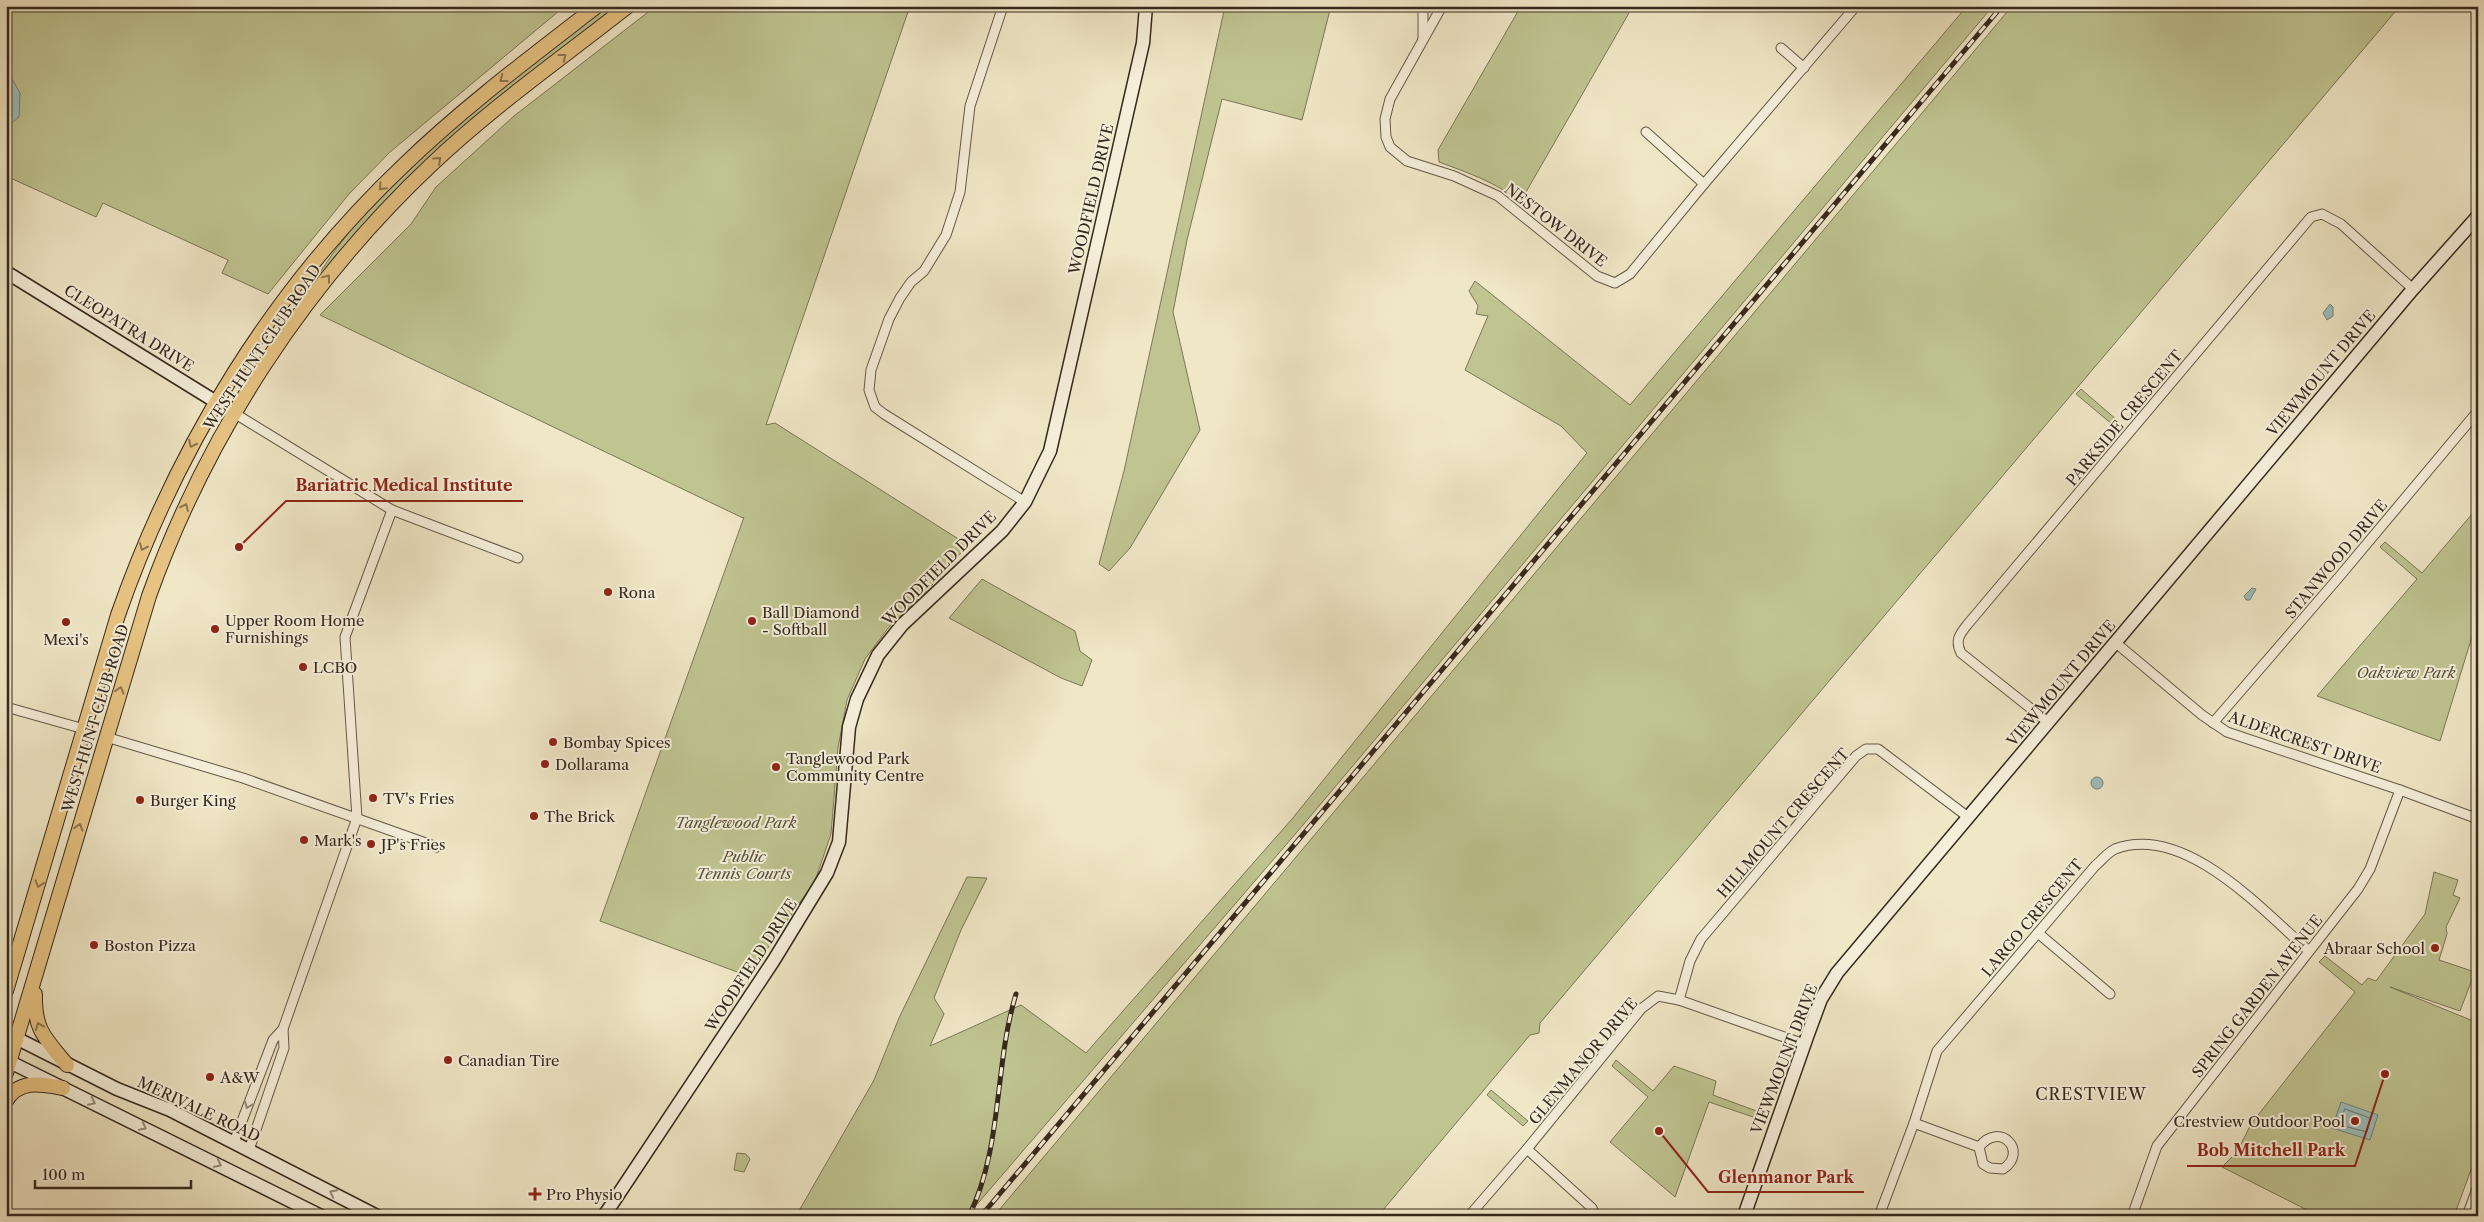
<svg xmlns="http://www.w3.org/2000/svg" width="2484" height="1222" viewBox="0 0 2484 1222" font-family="'Libre Caslon Text',serif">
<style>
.green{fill:#bfc491;stroke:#7a7658}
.water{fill:#9dbebc;stroke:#73827d}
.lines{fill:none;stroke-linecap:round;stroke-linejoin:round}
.shore{stroke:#69736d;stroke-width:1}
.street-casing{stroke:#645848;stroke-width:11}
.secondary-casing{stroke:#35281e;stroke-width:15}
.primary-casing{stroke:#35281e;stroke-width:16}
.street{stroke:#f5efda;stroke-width:9}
.secondary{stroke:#f5efda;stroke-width:12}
.primary{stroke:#e8c483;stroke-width:14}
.rail-casing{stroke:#35281e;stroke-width:5}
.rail{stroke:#f5efda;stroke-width:3;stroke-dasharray:9;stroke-linecap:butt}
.oneway{stroke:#8e7650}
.oneway2{stroke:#958c7c}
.poi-dot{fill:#8f2418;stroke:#f5efda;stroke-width:2}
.labels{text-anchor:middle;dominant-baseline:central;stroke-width:4;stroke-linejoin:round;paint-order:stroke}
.street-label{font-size:15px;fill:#35281e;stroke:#f5efda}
.poi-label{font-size:15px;fill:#35281e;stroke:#f5efda;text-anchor:start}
.park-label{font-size:15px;font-style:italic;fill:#584f3b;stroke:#f5efda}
.neighbourhood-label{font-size:16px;letter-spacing:1px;fill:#35281e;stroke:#f5efda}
.leader{fill:none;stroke:#8f2418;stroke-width:2}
.callout-dot{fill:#8f2418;stroke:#f5efda;stroke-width:2}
.callout-label{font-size:16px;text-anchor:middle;font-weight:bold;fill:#8f2418;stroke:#f5efda;stroke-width:4;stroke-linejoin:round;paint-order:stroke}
</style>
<rect width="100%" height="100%" fill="#f0e7c6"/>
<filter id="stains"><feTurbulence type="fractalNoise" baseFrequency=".004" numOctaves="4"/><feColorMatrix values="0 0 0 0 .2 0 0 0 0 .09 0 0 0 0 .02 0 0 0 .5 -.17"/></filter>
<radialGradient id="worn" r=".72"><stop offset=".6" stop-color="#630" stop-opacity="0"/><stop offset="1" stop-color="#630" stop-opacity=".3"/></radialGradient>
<g class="green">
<polygon points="6,6 565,6 390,152 349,194 268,294 222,273 228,260 103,203 96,217 6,176"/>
<path d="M607 6H618L511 89 322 274 320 272C392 163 505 85 607 6Z"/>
<polygon points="656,6 910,6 766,425 775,423 968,545 924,594 889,627 865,659 847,700 838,748 831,834 815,881 748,976 600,921 744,517 743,518 320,315 411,224 436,187 514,116"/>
<polygon points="1225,6 1331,6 1302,120 1222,99 1187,240 1173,312 1200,430 1130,548 1109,571 1099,564 1124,471"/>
<path d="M1521 6H1633L1522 199 1518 200C1495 182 1466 172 1439 162L1438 150Z"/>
<polygon points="1967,6 1993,6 1303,825 967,1216 796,1216 874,1080 899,1018 967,877 987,878 961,930 934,998 944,1014 930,1046 1021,1005 1086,1053 1292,819 1587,453 1561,426 1465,370 1488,316 1476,314 1478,306 1469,291 1475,281 1630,405"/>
<polygon points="2012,6 2400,6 1540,1023 1539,1033 1530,1035 1378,1216 994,1216"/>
<polygon points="2081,389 2117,420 2113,425 2076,394"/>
<polygon points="2478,507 2478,617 2440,741 2317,696 2417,579 2380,547 2385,542 2422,573"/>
<polygon points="982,579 1075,631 1080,651 1092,660 1082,686 1061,678 949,618"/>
<polygon points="2434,872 2458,880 2453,895 2460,898 2446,927 2447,934 2439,960 2472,971 2473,977 2460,1011 2390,987 2478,1023 2478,1151 2454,1216 2319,1216 2222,1167 2237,1152 2251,1124 2355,992 2319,962 2325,956 2362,985 2368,978 2376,981 2425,914"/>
<polygon points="1616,1060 1653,1091 1674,1066 1716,1081 1713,1095 1762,1113 1759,1119 1709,1102 1675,1197 1610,1142 1648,1097 1612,1066"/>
<polygon points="1491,1090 1528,1121 1523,1126 1487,1095"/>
<polygon points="737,1153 746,1154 750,1159 744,1172 734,1170"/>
</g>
<g class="water">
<polygon points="6,68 20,93 19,117 6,128"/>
<polygon points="2330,304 2333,307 2333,316 2327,320 2323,313"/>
<polygon points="2252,588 2256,589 2250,600 2246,600 2244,596"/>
<circle cx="2097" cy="783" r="6"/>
<polygon points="2341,1102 2378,1115 2370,1140 2332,1128"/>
</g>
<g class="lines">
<polygon class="shore" points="2345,1109 2370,1118 2367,1132 2340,1125"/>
<g class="street-casing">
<g id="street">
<polyline points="1003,6 970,106 960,192 946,235 924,271 911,282 900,298 889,319 871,370 869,390 875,407 884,414 1025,502"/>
<polyline points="1423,6 1423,38"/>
<polyline points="1442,6 1390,99 1385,119 1386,137 1390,147 1407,161 1454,176 1498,196 1597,276 1615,283 1630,274 1704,184 1856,6"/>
<polyline points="1781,48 1804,68"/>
<polyline points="1646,132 1704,184"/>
<polyline points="234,413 392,510 518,558"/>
<polyline points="2116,643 2202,715 2227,732 2400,790 2478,819"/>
<polyline points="6,707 84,729"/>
<path d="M2049 723 1961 653C1955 641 1959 635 1967 625L2311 217 2322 214 2341 224 2413 289"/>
<polyline points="2213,723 2339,577 2478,411"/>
<polyline points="106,737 243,778 437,847"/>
<polyline points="2474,818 2478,808"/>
<polyline points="2038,933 2110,994"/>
<polyline points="1679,1000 1690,961 1701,939 1856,756 1866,749 1878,749 1968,817"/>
<path d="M1914 1123 1979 1147 1983 1164 1990 1168 2003 1169C2029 1152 2000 1120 1979 1147"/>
<polyline points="234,1142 273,1040 283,1029 357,818 345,637 392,510"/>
<polyline points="1527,1149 1592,1208 1595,1216"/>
<polyline points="249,1150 284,1048 283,1029"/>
<polyline points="1469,1216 1527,1149 1641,1009 1658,996 1679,1000 1804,1044"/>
<path d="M1879 1216 1914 1123 1937 1051 2095 866C2101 861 2108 852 2115 849 2185 823 2262 910 2309 951"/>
<polyline points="2132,1216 2157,1146 2358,889 2370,869 2400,790"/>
<polyline points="2467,1216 2478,1186"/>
</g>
</g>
<g class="secondary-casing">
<g id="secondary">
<polyline points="6,272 234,413"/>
<polyline points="6,1033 117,1089 170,1110 377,1216"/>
<polyline points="6,1060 321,1216"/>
<polyline points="604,1216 774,960 827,873 839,842 849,727 857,699 878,655 902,625 1002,531 1025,502 1050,451 1143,43 1146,6"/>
<polyline points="1744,1216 1808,1034 1821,999 1837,973 2413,289 2478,216"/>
</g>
</g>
<g class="primary-casing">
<g id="primary">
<path d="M6 991 118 615C177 446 273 289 404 165 464 107 531 57 597 6"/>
<path d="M35 994C34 1030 45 1038 67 1065"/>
<path d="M6 1073 149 596C207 434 305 284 431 165 492 107 562 58 628 6"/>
<path d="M6 1101C19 1079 41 1084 63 1088"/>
</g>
</g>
<use href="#street" class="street"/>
<use href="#secondary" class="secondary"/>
<use href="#primary" class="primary"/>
<g class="rail-casing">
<g id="rail">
<path d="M969 1216C1003 1147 994 1066 1016 994"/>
<polyline points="981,1216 2002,6"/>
</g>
</g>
<use href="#rail" class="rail"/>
</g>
<defs><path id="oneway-chevron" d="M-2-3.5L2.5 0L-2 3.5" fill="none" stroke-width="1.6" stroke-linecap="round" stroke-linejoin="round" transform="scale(1.25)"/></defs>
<g class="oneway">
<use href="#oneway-chevron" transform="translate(563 57) rotate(-38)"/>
<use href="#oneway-chevron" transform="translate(503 79) rotate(142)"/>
<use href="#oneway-chevron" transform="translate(438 160) rotate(-42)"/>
<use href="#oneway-chevron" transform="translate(382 187) rotate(133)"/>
<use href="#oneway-chevron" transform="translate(327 278) rotate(-53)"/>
<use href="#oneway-chevron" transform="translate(192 444) rotate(117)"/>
<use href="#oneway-chevron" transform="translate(185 507) rotate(-64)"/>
<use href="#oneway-chevron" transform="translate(143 547) rotate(114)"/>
<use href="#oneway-chevron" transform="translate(120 690) rotate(-73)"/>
<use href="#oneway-chevron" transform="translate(79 827) rotate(-74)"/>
<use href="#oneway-chevron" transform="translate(39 884) rotate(107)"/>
<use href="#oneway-chevron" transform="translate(39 1026) rotate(-113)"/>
</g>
<g class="oneway2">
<use href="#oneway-chevron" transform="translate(92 1102) rotate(26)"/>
<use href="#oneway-chevron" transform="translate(248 1105) rotate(111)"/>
<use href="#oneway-chevron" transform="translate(143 1127) rotate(27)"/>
<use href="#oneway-chevron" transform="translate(218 1164) rotate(27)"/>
<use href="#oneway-chevron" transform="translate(333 1193) rotate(-153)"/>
</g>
<g class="poi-dot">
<circle cx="608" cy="592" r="5"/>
<circle cx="752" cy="621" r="5"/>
<circle cx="66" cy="622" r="5"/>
<circle cx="215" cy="629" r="5"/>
<circle cx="303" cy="667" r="5"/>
<circle cx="553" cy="742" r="5"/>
<circle cx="545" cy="764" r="5"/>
<circle cx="776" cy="767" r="5"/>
<circle cx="373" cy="798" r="5"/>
<circle cx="140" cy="800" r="5"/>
<circle cx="534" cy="816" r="5"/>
<circle cx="304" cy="840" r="5"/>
<circle cx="371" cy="844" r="5"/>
<circle cx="94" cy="945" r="5"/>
<circle cx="2435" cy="948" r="5"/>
<circle cx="448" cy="1060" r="5"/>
<circle cx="210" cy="1077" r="5"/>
<circle cx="2355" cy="1121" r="5"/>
<path d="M532.5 1186.5h5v5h5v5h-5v5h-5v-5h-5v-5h5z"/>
</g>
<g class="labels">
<g class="street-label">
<text transform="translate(1091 199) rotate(-77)">WOODFIELD DRIVE</text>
<text transform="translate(1556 225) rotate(38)">NESTOW DRIVE</text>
<text transform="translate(129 328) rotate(32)">CLEOPATRA DRIVE</text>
<text transform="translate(262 347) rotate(-56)">WEST HUNT CLUB ROAD</text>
<text transform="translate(2321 373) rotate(-50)">VIEWMOUNT DRIVE</text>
<text transform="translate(2124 418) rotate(-50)">PARKSIDE CRESCENT</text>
<text transform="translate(2336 559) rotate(-50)">STANWOOD DRIVE</text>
<text transform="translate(939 568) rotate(-45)">WOODFIELD DRIVE</text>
<text transform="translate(2061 683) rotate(-50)">VIEWMOUNT DRIVE</text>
<text transform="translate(95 718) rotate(-73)">WEST HUNT CLUB ROAD</text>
<text transform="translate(2305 742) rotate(19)">ALDERCREST DRIVE</text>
<text transform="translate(1783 823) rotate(-49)">HILLMOUNT CRESCENT</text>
<text transform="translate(2032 918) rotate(-50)">LARGO CRESCENT</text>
<text transform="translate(751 965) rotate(-57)">WOODFIELD DRIVE</text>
<text transform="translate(2257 996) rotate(-52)">SPRING GARDEN AVENUE</text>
<text transform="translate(1784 1059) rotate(-69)">VIEWMOUNT DRIVE</text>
<text transform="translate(1583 1061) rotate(-50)">GLENMANOR DRIVE</text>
<text transform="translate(199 1109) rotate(25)">MERIVALE ROAD</text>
</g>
<g class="poi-label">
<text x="618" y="592">Rona</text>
<text x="762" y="612">Ball Diamond<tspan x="762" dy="17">- Softball</tspan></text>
<text x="225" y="620">Upper Room Home<tspan x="225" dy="17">Furnishings</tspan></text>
<text x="66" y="639" text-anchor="middle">Mexi's</text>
<text x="313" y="667">LCBO</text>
<text x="563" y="742">Bombay Spices</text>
<text x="786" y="758">Tanglewood Park<tspan x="786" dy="17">Community Centre</tspan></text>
<text x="555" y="764">Dollarama</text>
<text x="383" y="798">TV's Fries</text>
<text x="150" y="800">Burger King</text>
<text x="544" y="816">The Brick</text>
<text x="314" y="840">Mark's</text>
<text x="381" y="844">JP's Fries</text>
<text x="104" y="945">Boston Pizza</text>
<text x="2425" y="948" text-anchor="end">Abraar School</text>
<text x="458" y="1060">Canadian Tire</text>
<text x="220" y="1077">A&amp;W</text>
<text x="2345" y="1121" text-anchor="end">Crestview Outdoor Pool</text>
<text x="546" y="1194">Pro Physio</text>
</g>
<g class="park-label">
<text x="2406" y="672">Oakview Park</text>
<text x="736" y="822">Tanglewood Park</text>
<text x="744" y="856">Public<tspan x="744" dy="17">Tennis Courts</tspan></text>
</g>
<g class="neighbourhood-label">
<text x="2091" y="1094">CRESTVIEW</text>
</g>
</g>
<path class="leader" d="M239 547L286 501H523M2385 1074L2355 1166H2187M1659 1131L1708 1192H1864"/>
<g class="callout-dot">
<circle cx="239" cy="547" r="5"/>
<circle cx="2385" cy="1074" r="5"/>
<circle cx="1659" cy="1131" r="5"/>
</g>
<g class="callout-label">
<text x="404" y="491">Bariatric Medical Institute</text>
<text x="2271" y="1156">Bob Mitchell Park</text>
<text x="1786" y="1183">Glenmanor Park</text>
</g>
<rect width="2484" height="1222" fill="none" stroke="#f0e7c6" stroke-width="25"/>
<rect x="8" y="8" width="2469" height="1207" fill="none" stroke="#35281e" stroke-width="2.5"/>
<rect x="12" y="12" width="2459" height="1197" fill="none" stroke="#35281e"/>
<path d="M35 1180v8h156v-8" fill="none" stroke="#35281e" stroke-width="2.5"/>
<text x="42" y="1180" font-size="15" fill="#35281e" stroke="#f5efda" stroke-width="4" paint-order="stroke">100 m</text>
<rect width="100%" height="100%" filter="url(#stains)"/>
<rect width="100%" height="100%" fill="url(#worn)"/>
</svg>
